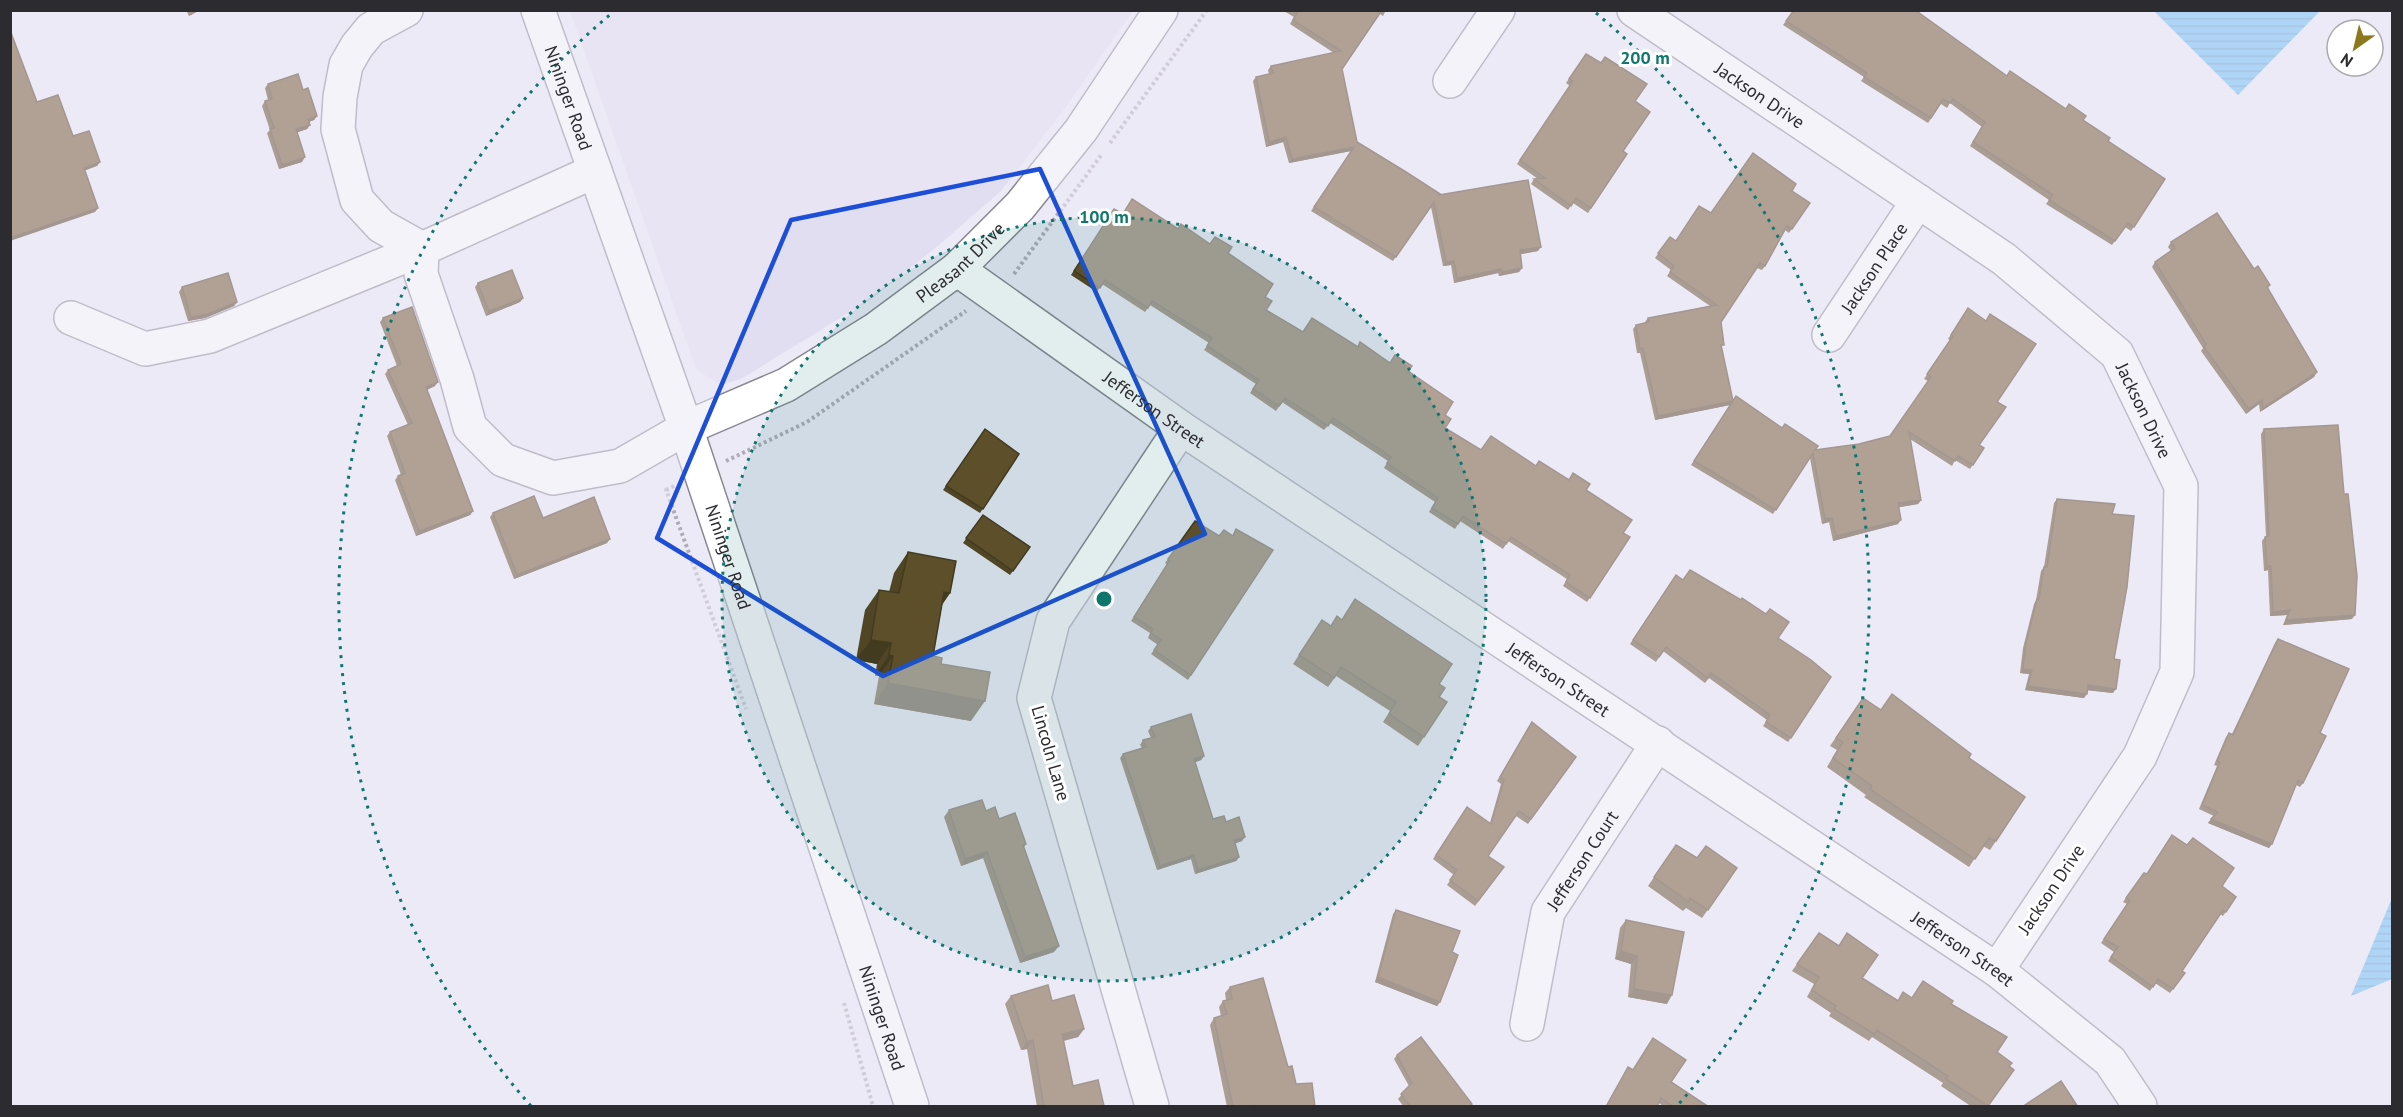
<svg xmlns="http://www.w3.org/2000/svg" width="2403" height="1117" viewBox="0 0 2403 1117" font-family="'PT Sans',sans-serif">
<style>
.built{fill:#e2def1}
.water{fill:url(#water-rules)}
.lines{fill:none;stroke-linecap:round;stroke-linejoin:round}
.minor-casing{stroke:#898792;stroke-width:36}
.path{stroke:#aeacb6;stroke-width:4;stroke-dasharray:3 3;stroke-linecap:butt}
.minor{stroke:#fff;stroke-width:33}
.wall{fill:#59401c}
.shaded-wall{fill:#493416}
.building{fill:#684b20;stroke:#493416;stroke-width:1.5}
.marked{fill:none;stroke:#1d4ed8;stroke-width:4.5;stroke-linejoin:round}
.ring{fill:none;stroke:#0f766e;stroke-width:3;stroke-dasharray:3 6}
.labels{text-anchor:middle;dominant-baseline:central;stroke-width:6;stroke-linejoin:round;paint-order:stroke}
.street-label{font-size:18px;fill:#2c2b30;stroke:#fff}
.centre{fill:#0f766e;stroke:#fff;stroke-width:3}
.ring-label{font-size:18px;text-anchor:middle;font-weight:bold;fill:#0f766e;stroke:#fff;stroke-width:6;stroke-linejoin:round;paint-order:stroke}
</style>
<defs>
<pattern id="water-rules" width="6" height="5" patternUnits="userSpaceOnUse" patternTransform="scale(1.5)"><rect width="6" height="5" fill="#65bcf5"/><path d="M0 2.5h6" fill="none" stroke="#5399c7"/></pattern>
</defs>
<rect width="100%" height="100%" fill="#eceaf6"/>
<polygon class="built" points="570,11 570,10 1133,11 1063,111 1001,191 940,244 873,298 741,379 720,385 696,369"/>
<g class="water">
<polygon points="2154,11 2320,11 2238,95"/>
<polygon points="2392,898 2392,979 2351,996"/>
</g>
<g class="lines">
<g class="minor-casing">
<g id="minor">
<polyline points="406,10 371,29 357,46 346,65 340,97 338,129 357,200 381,226 422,249"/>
<path id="s1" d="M538 10 686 428 912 1106"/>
<path id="s2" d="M1634 10 2004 259 2117 354 2181 486 2177 672 2140 756 1997 970"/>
<polyline points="1450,81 1498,10"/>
<path id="s3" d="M595 171 422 249 421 274 457 379 470 427 503 460 553 478 620 466 686 428 786 385 876 329 957 269 1020 206 1081 130 1161 10"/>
<path id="s4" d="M957 269 1181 428 1997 970 2110 1061 2140 1106"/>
<polyline points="71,318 145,349 210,336 422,249"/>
<path id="s5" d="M1829 335 1918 201"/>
<path id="s6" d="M1527 1024 1548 912 1658 743"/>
<polyline points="1152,1106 1034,698 1053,621 1181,428"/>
</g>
</g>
<g class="path">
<polyline points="1110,143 1207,10"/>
<polyline points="1014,274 1102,154"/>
<polyline points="726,461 807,422 966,311"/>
<polyline points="668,489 666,490 746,709"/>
<polyline points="666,490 676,485"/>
<polyline points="844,1003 873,1106"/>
</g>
<use href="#minor" class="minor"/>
</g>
<g class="wall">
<polygon points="186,10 200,10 189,16"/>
<polygon points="1282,10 1386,10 1383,16 1380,14 1342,69 1357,142 1439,195 1538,251 1520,254 1522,268 1519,272 1499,276 1498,273 1454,283 1451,265 1443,266 1431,207 1393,261 1311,211 1351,151 1289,163 1283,142 1266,147 1253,81 1256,77 1269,74 1268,70 1271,66 1334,53 1290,24 1294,17"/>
<polygon points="1794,10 1925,18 2007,76 2083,120 2108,141 2165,179 2131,231 2125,227 2112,245 2046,204 2049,200 1970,146 1982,127 1950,103 1947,108 1941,104 1928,123 1861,81 1864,77 1783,25"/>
<polygon points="1586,54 1635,101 1623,151 1627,154 1588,213 1573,203 1568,210 1531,184 1534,179 1538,179 1517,164 1570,86 1566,83"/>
<polygon points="268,84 303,90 317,116 314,120 309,122 310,125 307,129 297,132 302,162 279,169 267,133 270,130 262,106 265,101 268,100 265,88"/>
<polygon points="1792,191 1810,203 1789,233 1785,230 1765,266 1762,270 1757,268 1721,322 1722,349 1730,405 1655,420 1640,353 1637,353 1633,329 1636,325 1645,323 1645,322 1648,318 1710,306 1667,276 1671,270 1655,258 1670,237 1676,241 1711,213"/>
<polygon points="1114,209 1123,214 1178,229 1228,253 1265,297 1266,310 1303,332 1358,347 1408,371 1445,415 1445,428 1481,450 1536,466 1586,490 1623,533 1630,537 1587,602 1563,586 1567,579 1508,541 1503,549 1460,521 1455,529 1429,512 1435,502 1384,468 1388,461 1330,423 1324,430 1282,402 1276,411 1250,393 1256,384 1204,350 1209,343 1150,305 1145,312 1102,284 1097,292 1071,275"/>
<polygon points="2171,242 2254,269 2270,285 2268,288 2314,377 2260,412 2259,404 2246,414 2201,351 2203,348 2152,267 2155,262 2171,251 2168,247"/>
<polygon points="478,283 523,298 520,302 486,316 475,287"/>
<polygon points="182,287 237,302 234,306 205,318 188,321 179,292"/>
<polygon points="1968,308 1997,402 1979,445 1984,448 1970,469 1955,460 1952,466 1910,439 1921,500 1918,504 1899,507 1898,524 1833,541 1829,522 1822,524 1810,458 1773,514 1691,465 1736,396 1815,450 1859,444 1890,436 1928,381 1924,379 1950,340 1948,339"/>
<polygon points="383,318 435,386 427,390 473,511 470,515 416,536 395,480 398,476 401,475 387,436 390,432 408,425 385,374 388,370 397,366 380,322"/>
<polygon points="985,429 1019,454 980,513 943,490"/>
<polygon points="2264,429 2352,619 2283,625 2287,615 2270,616 2268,570 2264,571 2262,541 2265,537 2266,537 2261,434"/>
<polygon points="2057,499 2112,514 2114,659 2113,693 2087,690 2084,698 2025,690 2029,674 2020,673 2023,648 2034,604 2036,600 2041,571 2044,567 2054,503"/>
<polygon points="493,513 543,518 607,543 514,579 490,517"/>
<polygon points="983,515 1030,547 1010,575 963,543"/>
<polygon points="1195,521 1219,536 1233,535 1236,529 1273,550 1188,680 1151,654 1158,645 1148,638 1150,633 1131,621 1167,564 1165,563"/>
<polygon points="908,552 950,593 942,605 933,656 941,664 971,721 874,704 879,676 875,676 877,664 856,660 865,610 879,590 889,592 894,573"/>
<polygon points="1690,570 1778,638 1831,677 1788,742 1763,726 1767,720 1709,678 1705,683 1663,651 1656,662 1630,644 1676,575 1683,580"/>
<polygon points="1322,620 1330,625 1439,684 1439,697 1447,702 1418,746 1383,722 1390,711 1336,676 1328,687 1293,664"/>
<polygon points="2278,639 2320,733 2303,783 2300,787 2296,785 2269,848 2208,823 2214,816 2199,809 2217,766 2214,765 2226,737 2229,733 2232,734 2275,643"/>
<polygon points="1863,698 1881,710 1969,758 2025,797 1990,850 1983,846 1969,867 1864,797 1866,795 1827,767 1837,750 1830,746"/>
<polygon points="1529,726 1576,757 1528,824 1516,816 1488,856 1504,867 1475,906 1447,885 1454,875 1433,859 1467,807 1490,823 1501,784 1497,781"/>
<polygon points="1151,727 1204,756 1201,760 1195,762 1213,819 1226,822 1242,841 1235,843 1239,857 1236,861 1195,874 1191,859 1157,870 1120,758 1123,754 1142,748 1140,745 1143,740 1151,738 1148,731"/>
<polygon points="949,810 986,811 999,819 1026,844 1024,847 1054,952 1020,963 983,858 961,866 944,817"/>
<polygon points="1676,845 1697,858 1737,868 1702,918 1686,908 1683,911 1648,886"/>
<polygon points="2144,873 2146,874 2222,886 2236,897 2223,916 2220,914 2182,971 2185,973 2170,993 2155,983 2150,991 2108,961 2114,952 2101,943 2127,904 2123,902"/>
<polygon points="1396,910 1452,952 1440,1002 1437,1006 1375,982 1393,914"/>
<polygon points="1626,920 1667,1004 1628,997 1631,964 1615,959 1620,928"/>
<polygon points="1819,933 1862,978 1898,1000 1912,998 1951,1004 1997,1052 1988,1107 1972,1107 1941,1086 1943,1083 1872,1037 1869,1041 1829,1016 1831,1013 1807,997 1814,984 1792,971"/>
<polygon points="1230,987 1288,1067 1296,1084 1315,1107 1227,1107 1210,1025 1214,1018 1221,1016 1219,1007 1223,1001 1226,1000 1225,993"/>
<polygon points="1011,996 1052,1001 1084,1029 1078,1037 1064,1041 1073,1086 1104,1106 1104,1107 1037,1107 1027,1049 1021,1050 1005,1004"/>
<polygon points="1397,1055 1472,1104 1470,1107 1404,1107 1398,1099 1409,1086 1394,1059"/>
<polygon points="1628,1067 1633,1070 1671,1082 1709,1107 1664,1107 1659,1103 1657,1107 1605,1107"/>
</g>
<g class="shaded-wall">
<polygon points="194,10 200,10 189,16 192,12"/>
<polygon points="317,116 314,120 305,123 308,119"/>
<polygon points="310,125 307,129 293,134 296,129"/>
<polygon points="1286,137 1283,142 1266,147 1269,142"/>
<polygon points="1354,147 1351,151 1289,163 1292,159"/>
<polygon points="305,157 302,162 279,169 282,165"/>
<polygon points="100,162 97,166 81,172 84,168"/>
<polygon points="98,208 95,212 10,241 10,238"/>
<polygon points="1541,247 1538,251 1517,255 1520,250"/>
<polygon points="1454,261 1451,265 1443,266 1446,262"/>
<polygon points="1522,268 1519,272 1499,276 1502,272"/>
<polygon points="1501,269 1498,273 1454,283 1457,278"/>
<polygon points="523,298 520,302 486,316 489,311"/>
<polygon points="237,302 234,306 205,318 188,321 191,317"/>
<polygon points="2317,372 2314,377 2260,412 2263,408"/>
<polygon points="438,382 435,386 423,391 426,387"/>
<polygon points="2262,400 2259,404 2246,414 2249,409"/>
<polygon points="1733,401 1730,405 1655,420 1658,416"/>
<polygon points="1921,500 1918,504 1895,508 1898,503"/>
<polygon points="473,511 470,515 416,536 419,531"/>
<polygon points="1832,518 1829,522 1822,524 1825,519"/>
<polygon points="1901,520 1898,524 1833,541 1836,536"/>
<polygon points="610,539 607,543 514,579 517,575"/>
<polygon points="2267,566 2271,566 2268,570 2264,571"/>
<polygon points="944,592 950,593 936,613"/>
<polygon points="2290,610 2287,615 2270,616 2273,612"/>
<polygon points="2355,615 2352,619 2283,625 2286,620"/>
<polygon points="871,640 891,643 877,664 856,660"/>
<polygon points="889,655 893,656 879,676 875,676"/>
<polygon points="2023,669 2032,670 2029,674 2020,673"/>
<polygon points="888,683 985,701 971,721 874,704"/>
<polygon points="2088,685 2116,689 2113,693 2085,690"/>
<polygon points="2028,686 2087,694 2084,698 2025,690"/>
<polygon points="1204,756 1201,760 1191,764 1194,759"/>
<polygon points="2211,819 2272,844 2269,848 2208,823"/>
<polygon points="1245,837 1242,841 1231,845 1234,840"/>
<polygon points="987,852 983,858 961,866 965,859"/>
<polygon points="1194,855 1191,859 1157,870 1160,866"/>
<polygon points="1239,857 1236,861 1195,874 1198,870"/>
<polygon points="1059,946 1054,952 1020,963 1025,957"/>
<polygon points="1621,951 1637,956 1631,964 1615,959"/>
<polygon points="1378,977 1440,1002 1437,1006 1375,982"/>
<polygon points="1634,989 1672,995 1667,1004 1628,997"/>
<polygon points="1084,1029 1078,1037 1056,1042 1062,1034"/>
<polygon points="1033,1040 1027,1049 1021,1050 1027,1042"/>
</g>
<g class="building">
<polygon points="1292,10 1382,10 1342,69 1357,142 1406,172 1440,194 1439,195 1528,180 1541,247 1520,250 1522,268 1502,272 1501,269 1457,278 1454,261 1446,262 1434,202 1396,257 1314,207 1354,147 1292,159 1286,137 1269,142 1256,77 1273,73 1271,66 1341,51 1293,20 1297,13"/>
<polygon points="1794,10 1915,10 2007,76 2010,71 2066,109 2069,104 2086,116 2083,120 2110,138 2108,141 2165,179 2134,227 2128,223 2115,241 2049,200 2053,195 1973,142 1985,122 1953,99 1950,103 1943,99 1931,118 1864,77 1867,73 1786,21"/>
<polygon points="10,30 37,102 58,95 73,136 89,131 100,162 84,168 98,208 10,238"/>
<polygon points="1586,54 1601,63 1605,57 1647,84 1635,101 1650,112 1623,151 1627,154 1591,208 1576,198 1571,206 1534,179 1545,178 1520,160 1573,81 1569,79"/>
<polygon points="298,74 303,90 308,88 317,116 308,119 310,125 296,129 305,157 282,165 270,129 274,128 265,101 272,99 268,84"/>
<polygon points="1753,153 1796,184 1792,191 1810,203 1792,229 1787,226 1765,266 1760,263 1721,322 1724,345 1721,345 1733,401 1658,416 1643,348 1640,349 1636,325 1649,322 1648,318 1717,305 1670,272 1674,266 1658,253 1670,237 1676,241 1699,206 1711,213"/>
<polygon points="1132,199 1178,229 1181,224 1210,244 1215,237 1232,247 1228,253 1273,284 1265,297 1272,301 1266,310 1303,332 1312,318 1358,347 1360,342 1390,363 1395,355 1412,366 1408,371 1453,402 1445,415 1451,419 1445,428 1481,450 1491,436 1536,466 1539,461 1569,480 1573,473 1590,484 1586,490 1632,520 1623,533 1630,537 1590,598 1566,582 1570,575 1511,537 1506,544 1463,516 1458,524 1432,508 1438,498 1387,463 1391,457 1333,418 1328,426 1285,398 1279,406 1253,389 1259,380 1207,346 1212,338 1152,301 1148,308 1105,280 1100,288 1074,271 1114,209 1123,214"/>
<polygon points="2217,213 2254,269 2258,266 2270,285 2267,287 2317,372 2263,408 2262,400 2249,409 2204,347 2206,344 2155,262 2175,248 2171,242"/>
<polygon points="512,270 523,298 489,311 478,283"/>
<polygon points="228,273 237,302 208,314 191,317 182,287"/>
<polygon points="412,307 438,382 426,387 473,511 419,531 398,476 405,473 390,432 412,423 388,370 401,364 383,318"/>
<polygon points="1968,308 1986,321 1990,314 2036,344 1997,402 2006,407 1979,445 1984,448 1973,465 1958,456 1955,461 1909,432 1921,500 1898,503 1901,520 1836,536 1832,518 1825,519 1813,453 1776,510 1694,461 1736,396 1782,428 1785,424 1818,446 1815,450 1859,444 1890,436 1931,377 1927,374 1953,336 1951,335"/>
<polygon points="2338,425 2344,494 2348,494 2357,576 2355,615 2286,620 2290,610 2273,612 2271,566 2267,566 2265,537 2269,536 2264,429"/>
<polygon points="985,429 1019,454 983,509 946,486"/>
<polygon points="534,496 543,518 594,497 610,539 517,575 493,513"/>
<polygon points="2057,499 2115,504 2112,514 2134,516 2127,587 2114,659 2120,660 2116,689 2088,685 2087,694 2028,686 2032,670 2023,669 2026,643 2037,599 2039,599 2044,567 2047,567"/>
<polygon points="983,515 1030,547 1013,571 966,538"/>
<polygon points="1195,521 1219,536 1224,530 1233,536 1236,529 1273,550 1191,675 1154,650 1161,640 1151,633 1153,629 1134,617 1170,560 1168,559"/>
<polygon points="908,552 956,561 950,593 944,592 933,656 942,658 941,664 990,672 985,701 888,683 893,656 889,655 891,643 871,640 879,590 899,593"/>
<polygon points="1690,570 1741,600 1742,598 1766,614 1770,609 1789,622 1778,638 1811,660 1831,677 1791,738 1766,722 1770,715 1711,673 1708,678 1666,647 1659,657 1633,640 1676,575 1683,580"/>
<polygon points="1355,599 1452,664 1439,684 1445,688 1439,697 1447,702 1424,737 1389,714 1396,702 1341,667 1334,678 1299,655 1322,620 1331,626 1337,616 1342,620"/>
<polygon points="2278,639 2349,669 2320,733 2326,736 2303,783 2298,780 2272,844 2211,819 2218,812 2202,805 2220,762 2217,761 2229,733 2233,735"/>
<polygon points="1892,694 1971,754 1969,758 2025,797 1996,841 1989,838 1975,859 1870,789 1872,786 1833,758 1843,742 1836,738 1863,698 1881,710"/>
<polygon points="1191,714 1204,756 1194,759 1213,819 1224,816 1226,822 1239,817 1245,837 1234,840 1239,857 1198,870 1194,855 1160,866 1123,754 1146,747 1143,740 1155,737 1151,727"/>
<polygon points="1532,722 1576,757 1531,819 1519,811 1488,856 1504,867 1478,901 1450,880 1457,870 1436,855 1467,807 1491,824 1504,780 1500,777"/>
<polygon points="982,800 986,811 995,807 999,819 1015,813 1026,844 1023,845 1059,946 1025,957 987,852 965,859 949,810"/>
<polygon points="2172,835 2187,845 2193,838 2234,868 2222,886 2236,897 2226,912 2223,910 2182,971 2185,973 2173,989 2158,979 2153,987 2111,957 2118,947 2104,939 2130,900 2126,898 2144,873 2147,874"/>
<polygon points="1676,845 1697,858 1706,846 1737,868 1708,910 1690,898 1689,902 1654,877"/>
<polygon points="1396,910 1460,931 1452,952 1458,955 1440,1002 1378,977"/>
<polygon points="1626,920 1684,932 1672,995 1634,989 1637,956 1621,951"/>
<polygon points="1819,933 1839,946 1847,933 1878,955 1862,978 1898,1001 1903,992 1912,998 1923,981 1953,1001 1951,1004 2007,1037 1997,1052 2012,1063 2009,1066 2014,1070 1988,1106 1946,1079 1948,1076 1877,1030 1874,1034 1834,1009 1836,1006 1812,990 1819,977 1797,964"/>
<polygon points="1263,978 1288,1067 1292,1066 1296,1084 1312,1083 1315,1107 1254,1107 1254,1105 1249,1107 1233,1107 1214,1018 1227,1014 1223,1001 1232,999 1230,987"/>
<polygon points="1048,985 1052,1001 1074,995 1084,1029 1062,1034 1073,1086 1098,1080 1104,1106 1044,1107 1033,1040 1027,1042 1011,996"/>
<polygon points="1421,1037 1472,1104 1468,1107 1411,1107 1401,1094 1412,1083 1397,1055"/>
<polygon points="1653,1038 1686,1060 1671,1082 1709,1107 1674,1107 1661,1098 1657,1107 1610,1107 1607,1105 1628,1067 1633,1070"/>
<polygon points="2061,1081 2078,1107 2022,1107"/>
</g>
<path d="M0 0H2403V1117H0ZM1040 169 1205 534 883 676 657 538 791 220Z" fill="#eceaf6" fill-opacity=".55" fill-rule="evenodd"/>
<path class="marked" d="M1040 169 1205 534 883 676 657 538 791 220Z"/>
<circle cx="1104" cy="599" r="382" fill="#0f766e" fill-opacity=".12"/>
<g class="ring">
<circle cx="1104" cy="599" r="382"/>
<path d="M531 1106A765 765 0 0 1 612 13M1596 13A765 765 0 0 1 1677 1106"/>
</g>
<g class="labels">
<g class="street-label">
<text stroke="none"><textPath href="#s2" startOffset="152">Jackson Drive</textPath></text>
<text stroke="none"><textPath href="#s1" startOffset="93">Nininger Road</textPath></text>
<text stroke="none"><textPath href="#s3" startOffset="942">Pleasant Drive</textPath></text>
<text stroke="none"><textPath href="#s5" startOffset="81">Jackson Place</textPath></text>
<text stroke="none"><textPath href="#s4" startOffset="242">Jefferson Street</textPath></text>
<text stroke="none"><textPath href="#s2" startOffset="656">Jackson Drive</textPath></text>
<text stroke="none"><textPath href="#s1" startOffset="579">Nininger Road</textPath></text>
<text stroke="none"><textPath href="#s4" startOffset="728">Jefferson Street</textPath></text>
<text transform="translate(1051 753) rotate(74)">Lincoln Lane</text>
<text stroke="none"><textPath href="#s6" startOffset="176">Jefferson Court</textPath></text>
<text transform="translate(2051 889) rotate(-56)">Jackson Drive</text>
<text stroke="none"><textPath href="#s4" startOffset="1214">Jefferson Street</textPath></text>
<text stroke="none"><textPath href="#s1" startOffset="1065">Nininger Road</textPath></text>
</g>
</g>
<circle cx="1104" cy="599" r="9" class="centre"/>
<g class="ring-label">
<text x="1645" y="64">200 m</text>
<text x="1104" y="223">100 m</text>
</g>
<rect width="2403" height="1117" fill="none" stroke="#2c2b30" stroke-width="24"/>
<g transform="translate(2355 48) rotate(214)"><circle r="28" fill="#ffffff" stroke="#abaaac" stroke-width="1.5"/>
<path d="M0-4.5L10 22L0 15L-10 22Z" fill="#8c791e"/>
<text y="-9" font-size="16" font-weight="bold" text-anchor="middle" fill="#2c2b30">N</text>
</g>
</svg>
